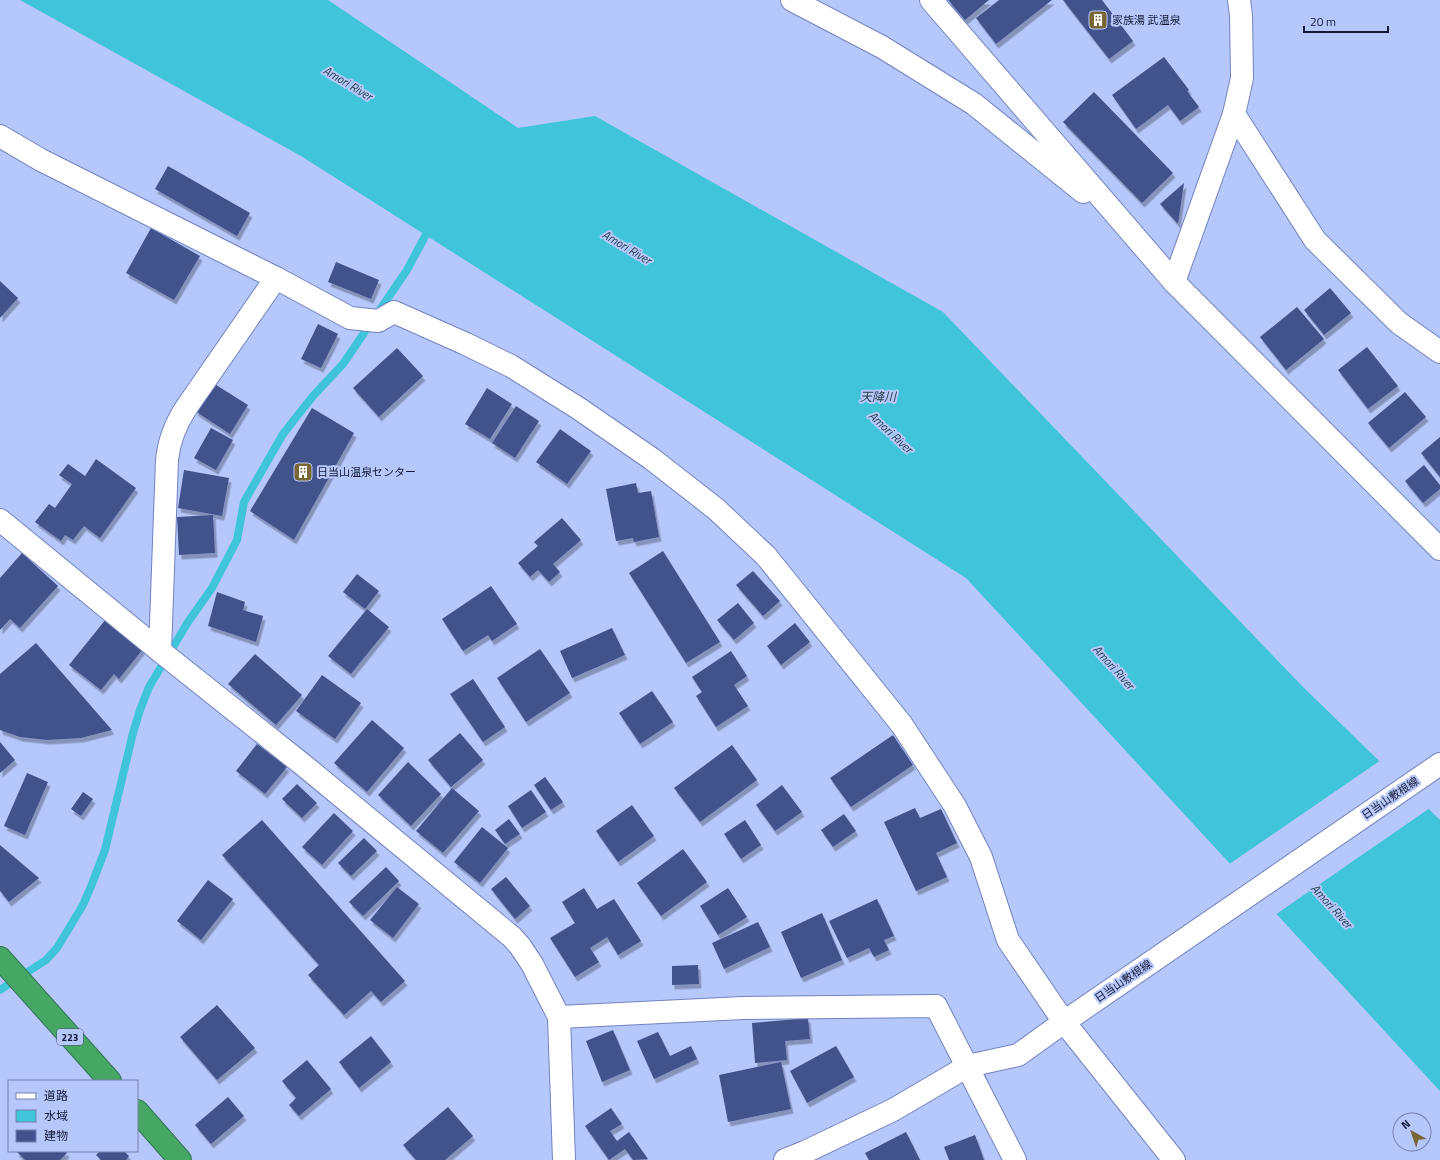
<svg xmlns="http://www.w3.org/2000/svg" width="1440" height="1160" viewBox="0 0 1440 1160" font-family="'Titillium Web','Noto Sans JP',sans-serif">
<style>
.water{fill:#40c4da}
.pier{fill:#b6c7fc}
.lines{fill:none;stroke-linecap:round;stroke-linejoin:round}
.stream{stroke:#40c4da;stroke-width:8}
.building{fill:#43528c;filter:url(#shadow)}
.street-casing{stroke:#7183c1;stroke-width:24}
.secondary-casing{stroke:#7183c1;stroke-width:24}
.highway-casing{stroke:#347552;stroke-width:24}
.street{stroke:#fff;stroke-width:22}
.secondary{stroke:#fff;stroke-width:22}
.highway{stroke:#46a663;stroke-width:22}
.labels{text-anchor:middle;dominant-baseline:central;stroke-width:4;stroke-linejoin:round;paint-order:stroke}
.shield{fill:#b6c7fc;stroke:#444d6e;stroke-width:1}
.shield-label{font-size:10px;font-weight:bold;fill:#131931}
.poi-label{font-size:11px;fill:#131931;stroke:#b6c7fc;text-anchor:start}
.street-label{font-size:11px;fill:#131931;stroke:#b6c7fc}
.water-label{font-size:12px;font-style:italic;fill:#243f45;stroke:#b6c7fc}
</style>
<defs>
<filter id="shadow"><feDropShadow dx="2.5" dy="4.5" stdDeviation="0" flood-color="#0004"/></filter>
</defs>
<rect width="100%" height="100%" fill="#b6c7fc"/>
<polygon class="water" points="20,0 328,0 518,128 595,116 943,312 1303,687 1440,820 1440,1091 966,578 301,156"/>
<polygon class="pier" points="1381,760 1430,808 1275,915 1228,865"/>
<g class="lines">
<polyline class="stream" points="0,990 46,960 57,948 83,905 92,884 105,850 133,733 140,710 149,687 188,622 212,588 237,540 244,502 283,434 313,396 343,364 407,270 430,227"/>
</g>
<g class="building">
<polygon points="948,0 989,0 965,20"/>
<polygon points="999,0 1052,0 996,44 976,18"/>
<polygon points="1063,0 1102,0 1133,41 1109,59"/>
<polygon points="1164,57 1189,90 1187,91 1199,107 1180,121 1168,105 1136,129 1112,95"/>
<polygon points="1094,92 1173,173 1142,203 1063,122"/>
<polygon points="168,166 250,213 237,236 155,189"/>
<polygon points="1184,183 1178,224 1160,204"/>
<polygon points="151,228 200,256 174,300 126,273"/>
<polygon points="336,262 379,280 371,299 328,282"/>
<polygon points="0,281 18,298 0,318"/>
<polygon points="1330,288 1351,313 1324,335 1304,310"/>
<polygon points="1297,307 1324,339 1286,370 1260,337"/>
<polygon points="318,324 338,334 321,368 301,359"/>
<polygon points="1367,347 1398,386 1368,409 1338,370"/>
<polygon points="397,348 423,376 379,417 353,388"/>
<polygon points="213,383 248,405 230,434 195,411"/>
<polygon points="487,388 512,404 490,439 465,424"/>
<polygon points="1405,392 1426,417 1389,448 1368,423"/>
<polygon points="516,406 539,421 515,458 492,443"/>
<polygon points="312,408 354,433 294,540 250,511"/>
<polygon points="211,428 233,440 216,470 194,458"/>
<polygon points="560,429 591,451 567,484 536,462"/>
<polygon points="1440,437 1440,477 1421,453"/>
<polygon points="96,459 136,488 100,538 84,526 73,540 65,535 61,541 35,522 49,504 55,508 72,484 59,475 68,464 85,476"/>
<polygon points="1424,465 1440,485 1440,489 1423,503 1405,481"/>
<polygon points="184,470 229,478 222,516 178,508"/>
<polygon points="636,483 638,493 651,491 659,537 634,542 633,538 616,541 606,489"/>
<polygon points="213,515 215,553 179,555 177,517"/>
<polygon points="562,518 581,540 553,564 560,572 549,582 538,570 530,577 518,563 538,546 534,542"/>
<polygon points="663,551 720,642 686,663 629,573"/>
<polygon points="22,553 58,586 20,628 10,619 0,630 0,578"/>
<polygon points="753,571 780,601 763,616 736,585"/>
<polygon points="357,574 379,591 365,609 343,592"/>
<polygon points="491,586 517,624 492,641 488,635 463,651 442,619"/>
<polygon points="217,592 245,602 243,610 263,616 256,642 208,626"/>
<polygon points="738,603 754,623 734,640 717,620"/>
<polygon points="367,609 389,627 351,674 328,656"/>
<polygon points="106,619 143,649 119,679 114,674 101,690 69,665"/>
<polygon points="795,623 810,642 781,665 767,646"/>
<polygon points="612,628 625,655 572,678 560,651"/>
<polygon points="36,643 112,730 81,738 47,740 20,737 0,730 0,674"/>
<polygon points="540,649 570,693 526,722 497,678"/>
<polygon points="731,651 747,676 734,685 748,706 716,727 696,696 702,692 692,677"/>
<polygon points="255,654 302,695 276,725 228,684"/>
<polygon points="322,675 361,703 335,739 296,711"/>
<polygon points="473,679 505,727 483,742 450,694"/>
<polygon points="652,691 673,722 640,744 619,713"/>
<polygon points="372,720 404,748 367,792 334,763"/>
<polygon points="460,733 483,760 451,787 428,760"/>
<polygon points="893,735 913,765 851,807 830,778"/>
<polygon points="0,742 15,760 0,773"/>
<polygon points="257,744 287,767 265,794 236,771"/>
<polygon points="732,745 757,780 700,822 674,788"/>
<polygon points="408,762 441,794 411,826 378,795"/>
<polygon points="27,773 48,782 25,835 4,826"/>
<polygon points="545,777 563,802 551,810 534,785"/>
<polygon points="297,784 317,803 302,818 282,799"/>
<polygon points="782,785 802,812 775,831 756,805"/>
<polygon points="452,788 479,811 443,853 416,831"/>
<polygon points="531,790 546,812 522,828 508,806"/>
<polygon points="83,792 93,799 81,816 71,809"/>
<polygon points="632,805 654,836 618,862 596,831"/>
<polygon points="915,808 920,818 941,809 957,843 936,853 947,877 916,891 884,822"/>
<polygon points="334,813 353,831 322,865 302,847"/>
<polygon points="844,814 856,831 833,847 821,830"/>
<polygon points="509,819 520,834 505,844 495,830"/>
<polygon points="262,820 405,981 381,1002 371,991 344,1015 308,975 319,965 222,855"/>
<polygon points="745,820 761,845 741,859 724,834"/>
<polygon points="482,827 508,848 480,883 454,862"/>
<polygon points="364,838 377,851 351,876 338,863"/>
<polygon points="0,845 39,878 9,902 0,891"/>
<polygon points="683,849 707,882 661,916 637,883"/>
<polygon points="386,867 399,881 363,916 349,902"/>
<polygon points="506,877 530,906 515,919 491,889"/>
<polygon points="208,880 233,899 201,940 177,921"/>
<polygon points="397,887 419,904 393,938 370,920"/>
<polygon points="584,888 597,909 614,899 641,941 618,955 607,937 590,948 599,962 575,977 550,938 575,923 562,902"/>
<polygon points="728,888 747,917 718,935 700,906"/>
<polygon points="877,899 894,936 884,940 889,950 874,957 869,948 847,958 829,921"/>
<polygon points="822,913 842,960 801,978 781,932"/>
<polygon points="758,922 770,947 724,969 712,943"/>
<polygon points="698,965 699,984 672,985 672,966"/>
<polygon points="217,1005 255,1048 217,1080 180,1037"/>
<polygon points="808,1018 810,1039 785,1041 787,1060 755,1063 752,1023"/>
<polygon points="613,1030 630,1070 602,1082 586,1041"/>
<polygon points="658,1032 670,1056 691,1046 697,1059 654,1079 637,1041"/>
<polygon points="371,1036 391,1062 359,1088 339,1062"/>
<polygon points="836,1046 854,1077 807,1103 790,1071"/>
<polygon points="307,1060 331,1089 299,1116 289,1105 296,1098 282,1081"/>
<polygon points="781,1062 791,1109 728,1122 719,1075"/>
<polygon points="228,1097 244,1116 211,1144 195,1125"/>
<polygon points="448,1107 473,1136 445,1160 416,1160 403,1145"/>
<polygon points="611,1108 622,1124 610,1131 617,1141 629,1132 648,1159 633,1160 625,1149 609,1160 585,1126"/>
<polygon points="906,1132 920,1160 869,1160 865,1153"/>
<polygon points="975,1135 984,1160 949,1160 944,1147"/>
<polygon points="16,1151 65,1151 67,1153 60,1160 25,1160"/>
<polygon points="100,1151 124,1151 129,1156 126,1160 101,1160 96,1155"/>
</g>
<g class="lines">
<g class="street-casing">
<g id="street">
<polyline points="792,0 882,47 974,104 1083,192"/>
<polyline points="931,0 1174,282 1440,549"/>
<polyline points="1234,114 1315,240 1399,323 1440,352"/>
<polyline points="0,136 41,160 276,278 350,318 378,321 394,312 466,344 511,366 578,408 652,459 716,509 766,556 902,725 955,806 981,857 1008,940 1064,1022 1174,1160"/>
<polyline points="1174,282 1234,114 1242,78 1241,15 1239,0"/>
<polyline points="0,520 160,651 302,764 512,937 520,946 532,964 559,1017 564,1160"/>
<path d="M160 651 167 460C169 440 175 425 186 408L276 278"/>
<polyline points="559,1017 743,1008 936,1006 1015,1160"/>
</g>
</g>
<g class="secondary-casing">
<polyline id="secondary" points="785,1160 805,1152 893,1110 968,1066 1018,1055 1064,1022 1440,764"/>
</g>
<g class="highway-casing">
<g id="highway">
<polyline points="0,958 110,1081"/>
<polyline points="137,1111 180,1160"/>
</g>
</g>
<use href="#street" class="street"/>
<use href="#secondary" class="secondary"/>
<use href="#highway" class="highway"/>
</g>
<defs>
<g id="building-square" transform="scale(1)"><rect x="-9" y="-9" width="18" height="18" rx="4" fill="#786734" stroke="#b6c7fc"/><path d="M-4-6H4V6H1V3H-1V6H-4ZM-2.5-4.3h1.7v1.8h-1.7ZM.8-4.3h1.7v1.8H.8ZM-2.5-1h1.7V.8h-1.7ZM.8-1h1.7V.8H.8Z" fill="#fff"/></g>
</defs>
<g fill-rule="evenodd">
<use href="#building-square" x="1098" y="20"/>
<use href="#building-square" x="303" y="472"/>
</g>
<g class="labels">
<rect class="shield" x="57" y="1029" width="26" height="16" rx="3"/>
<g class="shield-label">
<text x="70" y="1037">223</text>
</g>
<g class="poi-label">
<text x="1112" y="20">家族湯 武温泉</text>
<text x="317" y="472">日当山温泉センター</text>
</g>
<g class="street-label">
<text transform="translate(1390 798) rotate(-34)">日当山敷根線</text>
<text transform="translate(1123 981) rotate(-34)">日当山敷根線</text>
</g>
<g class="water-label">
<text transform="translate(348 83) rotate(31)">Amori River</text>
<text transform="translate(627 247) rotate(31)">Amori River</text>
<text x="878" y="396">天降川</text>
<text transform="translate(891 432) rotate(43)">Amori River</text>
<text transform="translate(1114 667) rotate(48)">Amori River</text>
<text transform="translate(1332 906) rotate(48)">Amori River</text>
</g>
</g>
<rect x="8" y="1080" width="130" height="72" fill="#b6c7fc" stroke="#7581ab"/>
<rect x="16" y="1093" width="20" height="6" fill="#ffffff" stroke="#7581ab"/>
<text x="44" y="1100" font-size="12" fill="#131931">道路</text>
<rect x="16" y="1110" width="20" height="12" fill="#40c4da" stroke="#7581ab"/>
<text x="44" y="1120" font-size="12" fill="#131931">水域</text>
<rect x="16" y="1130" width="20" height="12" fill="#43528c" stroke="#7581ab"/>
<text x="44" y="1140" font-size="12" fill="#131931">建物</text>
<g transform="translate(1412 1132) rotate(320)"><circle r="19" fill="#b6c7fc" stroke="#7581ab"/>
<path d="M0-3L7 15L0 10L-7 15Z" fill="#786734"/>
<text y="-6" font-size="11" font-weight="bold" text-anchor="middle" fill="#131931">N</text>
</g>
<path d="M1304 26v6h84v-6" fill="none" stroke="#131931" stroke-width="2"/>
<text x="1310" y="26" font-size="12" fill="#131931" stroke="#b6c7fc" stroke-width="3" paint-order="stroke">20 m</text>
</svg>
